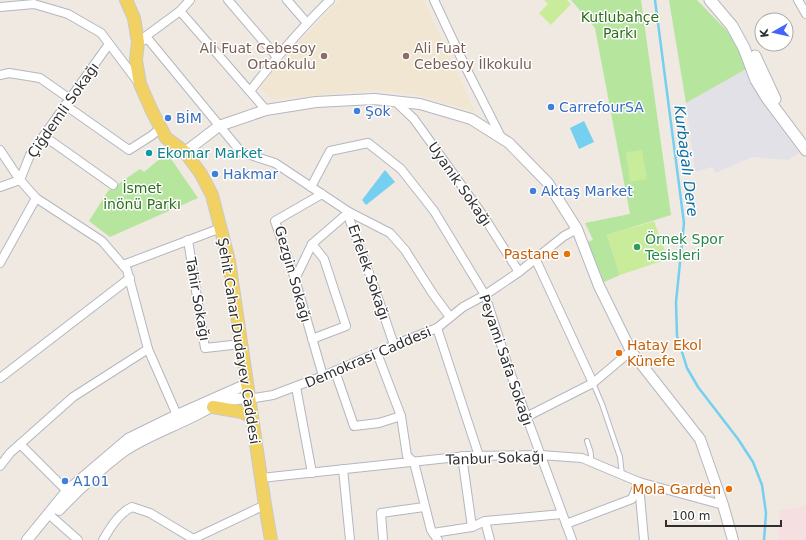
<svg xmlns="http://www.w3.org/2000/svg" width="806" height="540" viewBox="0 0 806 540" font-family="'DejaVu Sans',sans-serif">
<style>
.industrial{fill:#e3e1e8}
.education{fill:#f0e6d1}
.medical{fill:#f5dfe0}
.green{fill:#b6e59e}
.pitch{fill:#c9ec9a}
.water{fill:#75cff0}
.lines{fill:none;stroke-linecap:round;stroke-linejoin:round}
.stream{stroke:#75cff0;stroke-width:2.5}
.service-casing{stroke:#b4b7c1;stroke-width:6}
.minor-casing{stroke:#b4b7c1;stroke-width:10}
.tertiary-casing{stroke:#b4b7c1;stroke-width:12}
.secondary-casing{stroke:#b4b7c1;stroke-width:13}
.primary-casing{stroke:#c9c9c9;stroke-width:14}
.service{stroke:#fff;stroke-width:4}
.minor{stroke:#fff;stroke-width:8}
.tertiary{stroke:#fff;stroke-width:10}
.secondary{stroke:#fff;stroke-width:11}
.primary{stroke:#f2d163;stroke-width:12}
.education-dot{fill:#8d6e63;stroke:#fff;stroke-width:1.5}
.shop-dot{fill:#3f7fe0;stroke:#fff;stroke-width:1.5}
.culture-dot{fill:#0f9aa8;stroke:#fff;stroke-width:1.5}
.leisure-dot{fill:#2e9e5b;stroke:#fff;stroke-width:1.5}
.food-dot{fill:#e8710a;stroke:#fff;stroke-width:1.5}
.labels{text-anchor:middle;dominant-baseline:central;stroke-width:3;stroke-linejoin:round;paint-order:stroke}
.park-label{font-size:14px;fill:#2c6e1b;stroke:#fff}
.education-label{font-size:14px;fill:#785e54;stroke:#fff;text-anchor:end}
.shop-label{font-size:14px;fill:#366cbe;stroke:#fff;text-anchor:start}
.street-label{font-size:14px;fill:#2e2e2e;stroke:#fff}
.culture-label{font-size:14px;fill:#0d838f;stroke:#fff;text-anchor:start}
.leisure-label{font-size:14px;fill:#27864d;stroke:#fff;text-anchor:start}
.food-label{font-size:14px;fill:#c56008;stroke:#fff;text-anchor:end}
.water-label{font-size:15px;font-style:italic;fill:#0d6fa3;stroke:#fff}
</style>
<rect width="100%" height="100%" fill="#efe9e1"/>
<polygon class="industrial" points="746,69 760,100 799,153 789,160 752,157 716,173 712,167 695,172 686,103"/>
<polygon class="education" points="341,0 424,0 475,112 418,95 374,90 273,99 257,86 331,9"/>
<polygon class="medical" points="806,506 806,540 778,540 780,510"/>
<g class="green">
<polygon points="571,0 641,0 671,215 607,235 620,275 604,282 587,242 593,240 585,223 630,214 595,28"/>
<polygon points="669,0 697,0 728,32 739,50 746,69 686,103"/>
<polygon points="167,153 198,198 110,237 89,221 108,191 140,169 144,172"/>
</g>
<g class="pitch">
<polygon points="544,0 567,0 571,4 551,25 539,13 548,4"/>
<polygon points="642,150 647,179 630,182 626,152"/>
<polygon points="654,221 668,259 620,275 607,235"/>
</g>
<g class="water">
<polygon points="584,121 594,142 579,149 570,128"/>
<polygon points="385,170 395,182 366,205 362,200"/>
</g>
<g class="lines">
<polyline class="stream" points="655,0 684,223 676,302 677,336 687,368 698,387 738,439 753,462 762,485 766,513 764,540"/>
<g class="service-casing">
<g id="service">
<polyline points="593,383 602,404 620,457 622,475"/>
<path d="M587 441C589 448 593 454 590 461"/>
</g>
</g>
<g class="minor-casing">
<g id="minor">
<polyline points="228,0 277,57"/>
<polyline points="287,0 307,23"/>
<polyline points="434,0 465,66 502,139"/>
<polyline points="798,0 806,14"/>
<polyline points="0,7 34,4 68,14 101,33 138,82"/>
<polyline points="180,11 266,110"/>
<polyline points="142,39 180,11 190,0"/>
<polyline points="138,42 148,39 241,152 275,163 349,212 350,221 376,292 394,345"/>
<polyline points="0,75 9,73 40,78 70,99"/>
<path d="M250 91C275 59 301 28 330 0"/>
<polyline points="395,101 414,119 482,214 519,272"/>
<polyline points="65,105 129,150 151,136 161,128"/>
<polyline points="44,136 113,185"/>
<polyline points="0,150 20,180 36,198 102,241 127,270 148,349 177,415"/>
<polyline points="0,187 20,180 30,155 109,44"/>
<polyline points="311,187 330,151 368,143 401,169 434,211 485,295 510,372 572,540"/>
<polyline points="322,194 275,221 295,279 323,376"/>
<polyline points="188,240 205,348 241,344"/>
<polyline points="535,258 593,383"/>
<polyline points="0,263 36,198"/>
<polyline points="123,265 221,228"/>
<polyline points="295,279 312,244 349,212 390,233 405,250 433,294 450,317"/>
<polyline points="437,328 479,456"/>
<polyline points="312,339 346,326 324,259 312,244"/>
<polyline points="377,353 401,416 407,456 414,462 431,530 438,540"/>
<polyline points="335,371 354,426 379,423 401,416"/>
<polyline points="0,378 130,278"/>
<polyline points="296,387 312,473"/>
<polyline points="249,399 273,395 323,376 377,353 394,345 437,328 463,307 485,295 519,272 564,236 577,229"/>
<polyline points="526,417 593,383 631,351"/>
<polyline points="20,444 67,491"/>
<polyline points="462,456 472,527"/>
<polyline points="0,466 10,453 73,397 148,349"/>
<polyline points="343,469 350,540"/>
<polyline points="261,478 467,456 540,455 582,458 639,482 723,505"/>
<polyline points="639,485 644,540"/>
<polyline points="52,517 78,540"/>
<polyline points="485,521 490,540"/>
<polyline points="566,524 632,499 639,482"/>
<polyline points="433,533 472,527 485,521 562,514"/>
<polyline points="193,539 265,505"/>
<path d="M103 540C110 528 119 513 132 507L150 513 195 540"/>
<polyline points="383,540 381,513 424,507"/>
</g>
</g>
<g class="tertiary-casing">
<g id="tertiary">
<polyline points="185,152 219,126 266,110 316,102 374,99 420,104 471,119 509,143 548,183 577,229 599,286 631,351 700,439 723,505 733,540"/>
<path d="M59 510C79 489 100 469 124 451 145 437 170 428 192 417 210 408 228 396 249 399"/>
<polyline points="27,540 67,491 128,439 177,415 247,384"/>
</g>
</g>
<g class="secondary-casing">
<g id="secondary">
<polyline points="710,0 732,26 744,48 756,80 767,98 806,150"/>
<polyline points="755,56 775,99"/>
</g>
</g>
<g class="primary-casing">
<g id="primary">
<polyline points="126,0 134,18 138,42 136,60 140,84 152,111 166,138 185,152 201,174 212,195 229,261 265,505 271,540"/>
<polyline points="213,407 242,412 252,417"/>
</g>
</g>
<use href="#service" class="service"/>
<use href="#minor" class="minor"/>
<use href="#tertiary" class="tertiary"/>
<use href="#secondary" class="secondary"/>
<use href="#primary" class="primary"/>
</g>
<g class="education-dot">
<circle cx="324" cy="56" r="4"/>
<circle cx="406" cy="56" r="4"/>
</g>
<g class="shop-dot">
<circle cx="551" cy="107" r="4"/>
<circle cx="357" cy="111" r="4"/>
<circle cx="168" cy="118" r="4"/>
<circle cx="215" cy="174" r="4"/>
<circle cx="533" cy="191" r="4"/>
<circle cx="65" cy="481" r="4"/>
</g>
<circle class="culture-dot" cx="149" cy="153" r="4"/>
<circle class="leisure-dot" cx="637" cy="247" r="4"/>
<g class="food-dot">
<circle cx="567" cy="254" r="4"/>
<circle cx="619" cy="353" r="4"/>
<circle cx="729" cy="489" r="4"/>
</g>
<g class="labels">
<g class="park-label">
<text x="620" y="17">Kutlubahçe<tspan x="620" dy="16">Parkı</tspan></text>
<text x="142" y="188">İsmet<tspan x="142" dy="16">inönü Parkı</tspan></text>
</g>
<g class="education-label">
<text x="316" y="48">Ali Fuat Cebesoy<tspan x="316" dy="16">Ortaokulu</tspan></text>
<text x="414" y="48" text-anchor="start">Ali Fuat<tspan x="414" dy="16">Cebesoy İlkokulu</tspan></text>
</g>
<g class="shop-label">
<text x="559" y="107">CarrefourSA</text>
<text x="365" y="111">Şok</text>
<text x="176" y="118">BİM</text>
<text x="223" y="174">Hakmar</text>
<text x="541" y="191">Aktaş Market</text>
<text x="73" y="481">A101</text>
</g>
<g class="street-label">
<text transform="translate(63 110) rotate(-55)">Çiğdemli Sokağı</text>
<text transform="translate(460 184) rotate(55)">Uyanık Sokağı</text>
<text transform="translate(369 272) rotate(71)">Erfelek Sokağı</text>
<text transform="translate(293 274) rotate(74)">Gezgin Sokağı</text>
<text transform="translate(198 299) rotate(80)">Tahir Sokağı</text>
<text transform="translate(239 341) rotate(81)">Şehit Cahar Dudayev Caddesi</text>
<text transform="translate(368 357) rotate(-23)">Demokrasi Caddesi</text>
<text transform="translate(506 360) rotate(71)">Peyami Safa Sokağı</text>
<text transform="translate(495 458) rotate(-2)">Tanbur Sokağı</text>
</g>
<g class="culture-label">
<text x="157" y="153">Ekomar Market</text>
</g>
<g class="leisure-label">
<text x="645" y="239">Örnek Spor<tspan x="645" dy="16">Tesisleri</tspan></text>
</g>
<g class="food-label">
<text x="559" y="254">Pastane</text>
<text x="627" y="345" text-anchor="start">Hatay Ekol<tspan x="627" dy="16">Künefe</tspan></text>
<text x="721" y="489">Mola Garden</text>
</g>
<g class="water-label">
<text transform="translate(686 161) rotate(83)">Kurbağalı Dere</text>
</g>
</g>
<g transform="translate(774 32) rotate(262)"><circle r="19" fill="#ffffff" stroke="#ababab"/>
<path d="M0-3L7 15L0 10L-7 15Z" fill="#4264fb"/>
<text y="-6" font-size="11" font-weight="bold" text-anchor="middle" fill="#2e2e2e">K</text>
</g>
<path d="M666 520v6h115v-6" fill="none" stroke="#2e2e2e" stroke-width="2"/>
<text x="672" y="520" font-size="12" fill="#2e2e2e" stroke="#ffffff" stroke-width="3" paint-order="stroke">100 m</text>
</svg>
